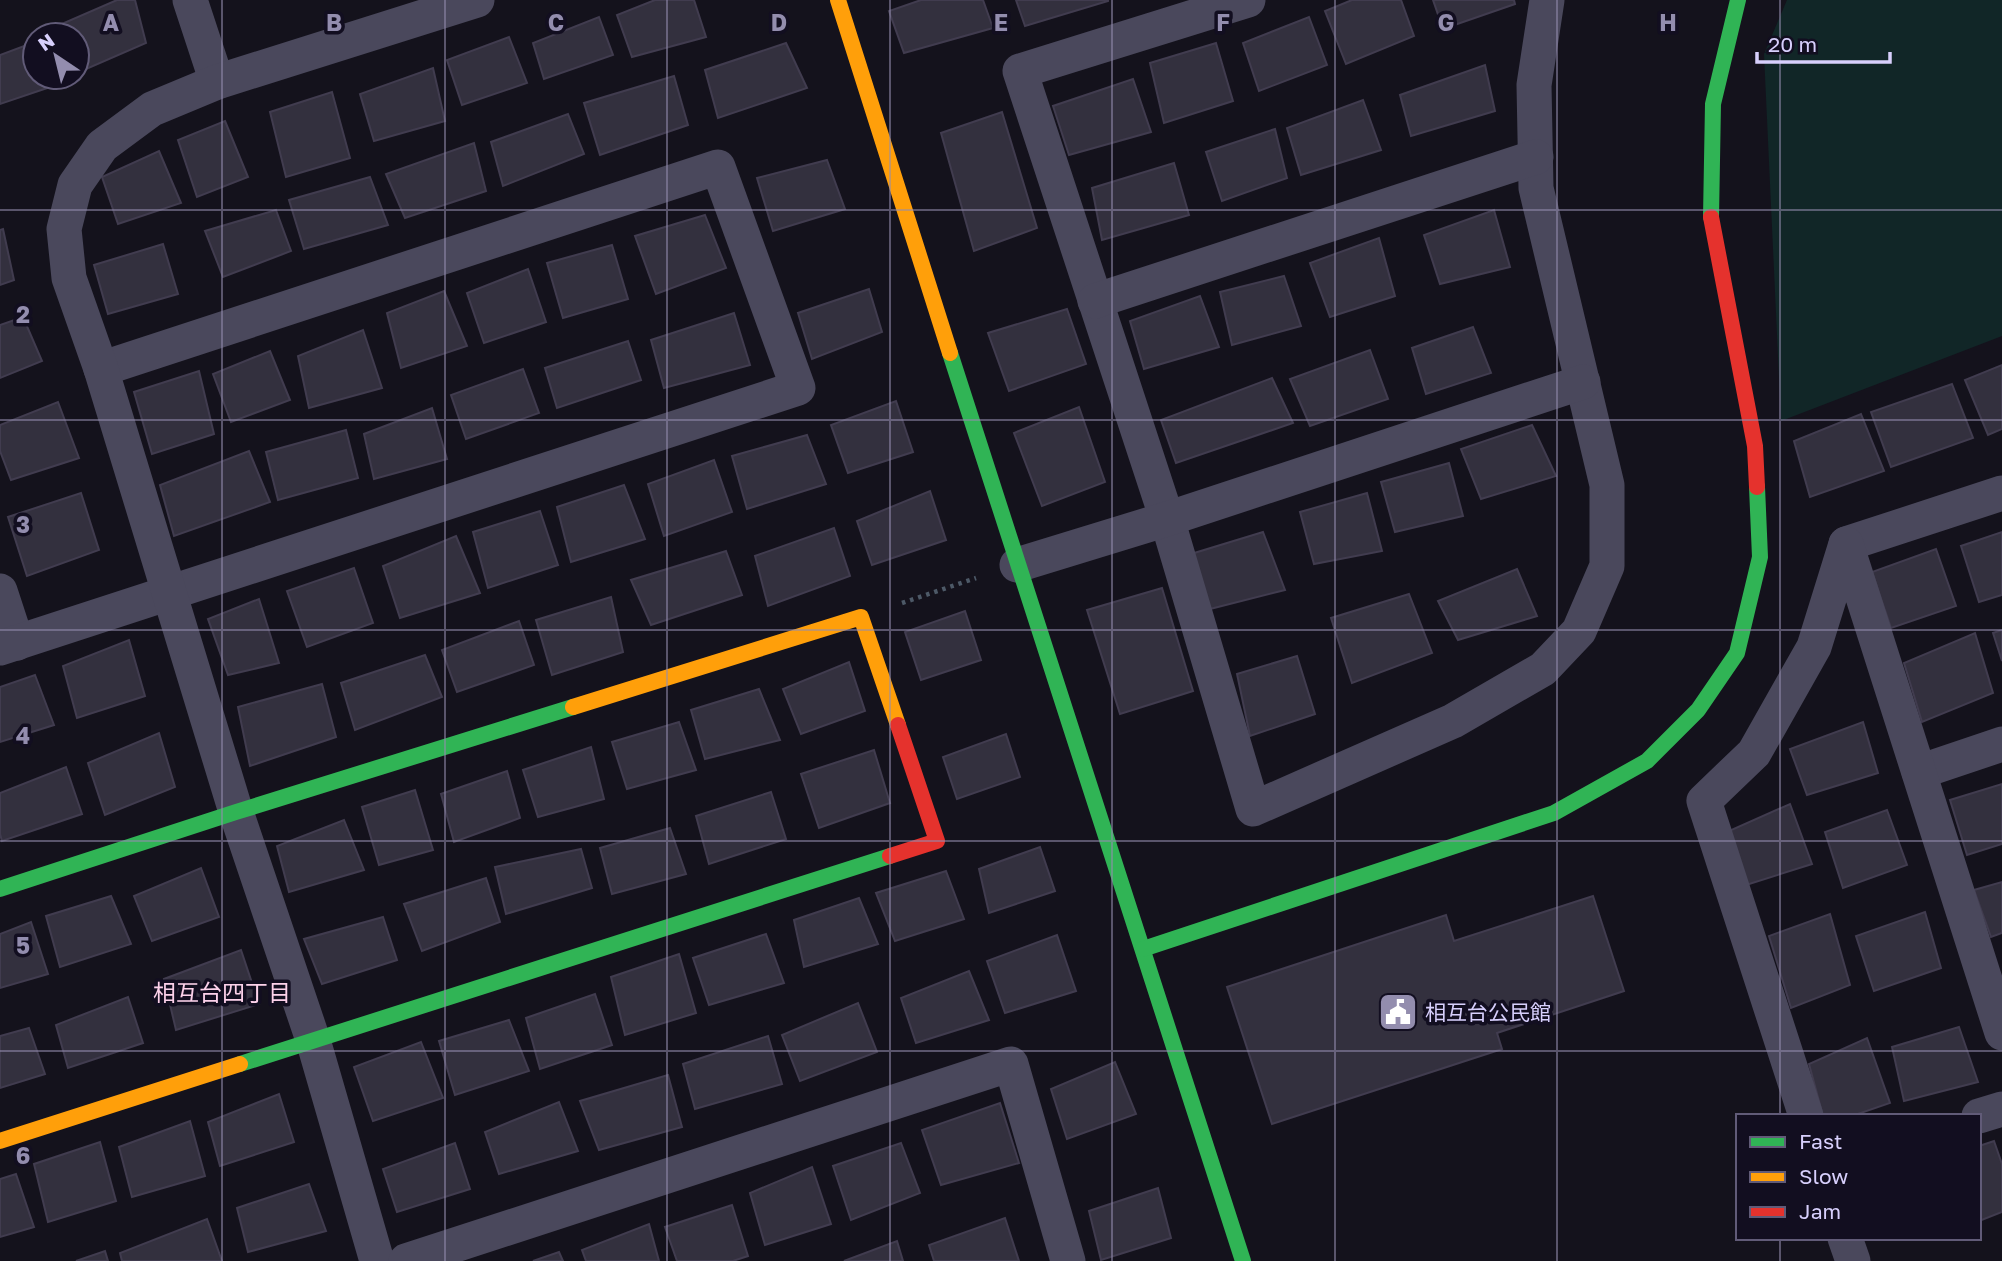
<svg xmlns="http://www.w3.org/2000/svg" width="2002" height="1261" viewBox="0 0 2002 1261" font-family="'Golos Text','Noto Sans JP',sans-serif">
<style>
.green{fill:#112627}
.building{fill:#33303e;stroke:#413c4f;stroke-width:2}
.lines{fill:none;stroke-linecap:round;stroke-linejoin:round}
.path{stroke:#4d5967;stroke-width:4.5;stroke-dasharray:3.5 5;stroke-linecap:butt}
.street{stroke:#4a485c;stroke-width:35}
.fast{stroke:#30b455;stroke-width:16}
.slow{stroke:#ff9f0a;stroke-width:16}
.jam{stroke:#e5322d;stroke-width:16}
.grid{fill:none;stroke:#938dae;stroke-width:2;stroke-opacity:0.55}
.labels{text-anchor:middle;dominant-baseline:central;stroke-width:7;stroke-linejoin:round;paint-order:stroke}
.poi-label{font-size:21px;fill:#d7cffc;stroke:#120e20;text-anchor:start}
.neighbourhood-label{font-size:23px;fill:#fcd1ea;stroke:#120e20}
.grid-label{font-size:23px;text-anchor:middle;font-weight:bold;fill:#938dae;stroke:#120e20;stroke-width:7;stroke-linejoin:round;paint-order:stroke}
</style>
<rect width="100%" height="100%" fill="#14121c"/>
<polygon class="green" points="1787,0 2002,0 2002,336 1781,421 1764,54"/>
<g class="building">
<polygon points="117,0 135,0 146,43 77,73 77,35 60,35 57,26"/>
<polygon points="655,0 694,0 706,37 632,57 617,15"/>
<polygon points="921,0 983,0 993,28 904,53 889,11"/>
<polygon points="1016,0 1108,0 1108,1 1025,26"/>
<polygon points="1352,0 1401,0 1414,36 1346,64 1325,11"/>
<polygon points="1433,0 1514,0 1515,4 1443,29"/>
<polygon points="599,17 613,55 544,79 533,43"/>
<polygon points="1309,17 1327,65 1259,91 1243,43"/>
<polygon points="509,37 527,83 462,105 447,60"/>
<polygon points="35,42 35,77 57,77 59,84 0,104 0,55"/>
<polygon points="786,43 807,88 718,118 705,70"/>
<polygon points="1216,43 1233,101 1164,123 1150,63"/>
<polygon points="1485,65 1495,111 1411,136 1400,95"/>
<polygon points="433,68 445,121 374,141 360,94"/>
<polygon points="674,76 688,125 600,155 584,103"/>
<polygon points="1133,79 1151,132 1069,155 1053,106"/>
<polygon points="332,92 350,158 286,177 270,112"/>
<polygon points="1363,100 1381,150 1301,175 1287,128"/>
<polygon points="1002,112 1037,228 974,251 941,133"/>
<polygon points="568,114 584,154 503,186 491,142"/>
<polygon points="225,121 248,177 197,197 178,140"/>
<polygon points="1275,129 1287,178 1222,201 1206,152"/>
<polygon points="474,143 486,191 405,218 386,174"/>
<polygon points="159,151 181,203 118,224 102,177"/>
<polygon points="827,160 845,209 773,231 757,178"/>
<polygon points="1174,163 1189,215 1102,240 1092,188"/>
<polygon points="370,177 388,225 304,249 289,200"/>
<polygon points="276,210 291,251 223,277 205,231"/>
<polygon points="1494,210 1510,267 1440,284 1424,235"/>
<polygon points="705,215 726,268 656,294 635,236"/>
<polygon points="3,229 14,280 0,285 0,230"/>
<polygon points="1379,238 1395,296 1330,317 1310,263"/>
<polygon points="163,244 178,294 108,314 94,265"/>
<polygon points="612,245 628,299 563,318 547,263"/>
<polygon points="528,269 546,322 484,343 467,293"/>
<polygon points="1284,276 1301,326 1232,345 1220,292"/>
<polygon points="869,289 882,332 812,359 798,313"/>
<polygon points="444,291 467,346 401,368 387,313"/>
<polygon points="1200,296 1219,347 1144,369 1130,321"/>
<polygon points="1067,309 1086,364 1009,391 988,333"/>
<polygon points="734,313 750,365 664,388 651,340"/>
<polygon points="23,317 42,361 0,378 0,325"/>
<polygon points="1473,327 1491,373 1426,394 1412,348"/>
<polygon points="363,330 382,388 309,408 298,356"/>
<polygon points="628,341 641,380 557,408 545,368"/>
<polygon points="1370,350 1388,399 1310,426 1290,379"/>
<polygon points="270,351 290,400 231,422 213,374"/>
<polygon points="2002,365 2002,429 1988,435 1965,380"/>
<polygon points="523,369 539,413 466,439 451,395"/>
<polygon points="199,371 214,434 152,454 134,392"/>
<polygon points="1272,378 1293,423 1176,463 1161,420"/>
<polygon points="1952,384 1973,438 1891,467 1871,412"/>
<polygon points="896,401 913,452 848,473 831,425"/>
<polygon points="58,402 79,458 11,480 0,451 0,425"/>
<polygon points="1079,407 1105,482 1042,506 1014,433"/>
<polygon points="432,408 447,459 374,479 364,434"/>
<polygon points="1861,414 1884,471 1810,497 1794,441"/>
<polygon points="1532,425 1556,476 1481,499 1461,449"/>
<polygon points="346,430 358,478 278,500 266,452"/>
<polygon points="807,435 826,484 747,509 732,456"/>
<polygon points="249,451 270,502 174,536 160,485"/>
<polygon points="714,460 732,512 664,536 648,484"/>
<polygon points="1449,463 1463,516 1395,532 1381,482"/>
<polygon points="624,485 645,539 571,562 557,507"/>
<polygon points="930,491 946,540 872,565 857,521"/>
<polygon points="81,493 99,550 27,576 8,517"/>
<polygon points="1367,493 1382,551 1314,564 1300,512"/>
<polygon points="540,511 558,565 488,588 473,532"/>
<polygon points="834,528 850,576 768,606 755,556"/>
<polygon points="1263,532 1285,590 1210,609 1191,554"/>
<polygon points="2002,532 2002,595 1979,602 1961,546"/>
<polygon points="456,536 480,593 400,618 383,566"/>
<polygon points="1936,549 1956,606 1891,628 1872,572"/>
<polygon points="726,551 742,595 651,625 631,580"/>
<polygon points="354,568 373,623 307,647 287,591"/>
<polygon points="1517,569 1537,616 1458,640 1438,601"/>
<polygon points="1162,588 1193,691 1120,714 1087,610"/>
<polygon points="1409,594 1432,653 1352,683 1331,618"/>
<polygon points="611,597 623,652 552,675 536,620"/>
<polygon points="259,599 279,663 228,675 208,619"/>
<polygon points="965,611 981,660 921,680 905,632"/>
<polygon points="519,621 534,665 457,692 442,650"/>
<polygon points="2002,630 2002,661 1993,633"/>
<polygon points="1975,633 1993,693 1922,722 1904,663"/>
<polygon points="129,640 145,696 77,718 63,666"/>
<polygon points="425,655 442,697 355,730 341,683"/>
<polygon points="1297,656 1315,714 1250,736 1237,674"/>
<polygon points="849,662 865,711 801,734 783,689"/>
<polygon points="35,675 54,725 0,742 0,687"/>
<polygon points="322,684 336,737 250,766 238,707"/>
<polygon points="759,689 780,740 705,759 691,710"/>
<polygon points="679,722 696,770 627,789 612,742"/>
<polygon points="1863,722 1878,773 1807,795 1790,749"/>
<polygon points="159,733 175,787 105,815 88,763"/>
<polygon points="1006,734 1020,777 957,799 943,757"/>
<polygon points="591,747 604,799 538,817 523,770"/>
<polygon points="874,750 890,803 819,828 801,774"/>
<polygon points="66,767 82,814 2,841 0,834 0,793"/>
<polygon points="507,771 520,818 454,842 441,794"/>
<polygon points="2002,784 2002,844 1967,855 1950,800"/>
<polygon points="415,790 433,850 379,865 362,807"/>
<polygon points="771,792 786,839 709,864 696,816"/>
<polygon points="1790,804 1812,864 1746,885 1729,831"/>
<polygon points="1887,810 1907,865 1843,888 1825,832"/>
<polygon points="344,820 364,870 289,892 277,846"/>
<polygon points="670,828 686,874 612,894 600,848"/>
<polygon points="1040,847 1055,891 989,913 979,869"/>
<polygon points="581,849 592,888 506,914 495,867"/>
<polygon points="201,868 219,917 152,941 134,896"/>
<polygon points="946,871 964,919 895,941 876,893"/>
<polygon points="486,878 500,922 422,951 404,904"/>
<polygon points="2002,882 2002,933 1991,937 1974,890"/>
<polygon points="111,896 131,944 60,967 46,916"/>
<polygon points="1593,896 1624,991 1497,1033 1502,1049 1272,1124 1227,987 1446,915 1454,941"/>
<polygon points="859,898 878,944 804,967 794,920"/>
<polygon points="1925,912 1941,968 1874,991 1856,936"/>
<polygon points="1830,914 1850,985 1791,1008 1769,936"/>
<polygon points="383,917 397,960 322,984 304,939"/>
<polygon points="31,922 48,974 0,988 0,934"/>
<polygon points="766,934 784,983 709,1005 693,958"/>
<polygon points="1057,935 1076,991 1005,1013 987,961"/>
<polygon points="241,950 259,1004 176,1030 164,979"/>
<polygon points="679,954 696,1013 625,1035 611,977"/>
<polygon points="969,971 989,1020 916,1043 901,998"/>
<polygon points="595,994 612,1045 540,1069 526,1018"/>
<polygon points="128,997 143,1043 68,1068 56,1025"/>
<polygon points="858,1003 877,1052 800,1081 782,1035"/>
<polygon points="509,1020 529,1071 455,1095 439,1041"/>
<polygon points="1959,1027 1978,1082 1904,1101 1892,1047"/>
<polygon points="29,1028 45,1074 0,1088 0,1036"/>
<polygon points="768,1036 782,1084 695,1109 683,1064"/>
<polygon points="1867,1038 1890,1103 1852,1116 1823,1116 1809,1064"/>
<polygon points="421,1042 443,1098 373,1121 354,1067"/>
<polygon points="1115,1062 1136,1114 1067,1139 1051,1089"/>
<polygon points="668,1075 682,1127 599,1150 580,1101"/>
<polygon points="279,1094 294,1142 220,1166 208,1122"/>
<polygon points="559,1102 578,1151 499,1174 485,1132"/>
<polygon points="1000,1103 1019,1163 941,1185 922,1130"/>
<polygon points="190,1121 205,1176 132,1197 119,1147"/>
<polygon points="1994,1141 2002,1164 2002,1212 1979,1221 1979,1146"/>
<polygon points="100,1142 116,1201 48,1222 34,1164"/>
<polygon points="455,1143 470,1189 397,1212 383,1169"/>
<polygon points="901,1143 920,1193 851,1220 833,1166"/>
<polygon points="812,1167 831,1224 765,1245 750,1193"/>
<polygon points="16,1174 34,1227 0,1237 0,1179"/>
<polygon points="309,1184 326,1231 248,1252 237,1208"/>
<polygon points="1158,1188 1171,1238 1101,1260 1089,1211"/>
<polygon points="732,1205 748,1256 733,1261 677,1261 665,1227"/>
<polygon points="1005,1218 1019,1261 934,1261 929,1245"/>
<polygon points="207,1219 222,1261 122,1261 120,1253"/>
<polygon points="649,1224 659,1261 586,1261 582,1250"/>
<polygon points="897,1241 903,1261 844,1261"/>
<polygon points="105,1251 108,1261 76,1261"/>
<polygon points="559,1252 563,1261 533,1261"/>
</g>
<g class="lines">
<polyline class="path" points="902,603 976,578"/>
<g class="street">
<polyline points="190,0 217,82"/>
<polyline points="1248,0 1020,71 1167,519 1253,809 1453,721 1543,669 1579,631 1607,566 1607,485 1536,188 1534,85 1547,0"/>
<polyline points="1095,301 1536,157"/>
<polyline points="1846,544 2002,493"/>
<polyline points="1017,565 1167,519 1583,382"/>
<polyline points="0,591 17,643"/>
<polyline points="0,648 798,388 718,167 101,369"/>
<polyline points="1919,772 2002,744"/>
<polyline points="1806,1116 1704,801 1754,753 1814,647 1846,544 2002,1033"/>
<polyline points="1979,1116 2002,1109"/>
<polyline points="1845,1238 1853,1261"/>
<polyline points="377,1261 313,1040 236,812 101,369 69,278 64,229 75,185 102,146 152,109 217,82 477,0"/>
<polyline points="406,1261 1011,1064 1068,1261"/>
</g>
<g class="fast">
<polyline points="1711,217 1713,104 1738,0"/>
<polyline points="950,353 1243,1261"/>
<polyline points="0,889 236,812 573,707"/>
<polyline points="1143,949 1554,813 1647,761 1698,710 1737,653 1760,557 1757,487"/>
<polyline points="240,1064 890,856"/>
</g>
<g class="slow">
<polyline points="838,0 950,353"/>
<polyline points="573,707 861,617 898,725"/>
<polyline points="0,1141 240,1064"/>
</g>
<g class="jam">
<polyline points="1711,217 1755,446 1757,487"/>
<polyline points="890,856 937,841 898,725"/>
</g>
</g>
<path class="grid" d="M222 0V1261M445 0V1261M667 0V1261M890 0V1261M1112 0V1261M1335 0V1261M1557 0V1261M1780 0V1116M0 210H2002M0 420H2002M0 630H2002M0 841H2002M0 1051H2002M1780 1238V1261"/>
<defs>
<g id="civic-square" transform="scale(2.0125)"><rect x="-9" y="-9" width="18" height="18" rx="4" fill="#938dae" stroke="#120e20"/><path d="M-.6-6.5H3V-4.5H.6V-3L4-1V1h2V6H-6V1h2V-1L-.6-3ZM-1.2 2.5V6h2.4V2.5Z" fill="#fff"/></g>
</defs>
<g fill-rule="evenodd">
<use href="#civic-square" x="1398" y="1012"/>
</g>
<g class="labels">
<g class="poi-label">
<text x="1425" y="1012">相互台公民館</text>
</g>
<g class="neighbourhood-label">
<text x="222" y="992">相互台四丁目</text>
</g>
</g>
<g class="grid-label">
<text x="111" y="31">A</text>
<text x="334" y="31">B</text>
<text x="556" y="31">C</text>
<text x="779" y="31">D</text>
<text x="1001" y="31">E</text>
<text x="1223" y="31">F</text>
<text x="1446" y="31">G</text>
<text x="1668" y="31">H</text>
<text x="23" y="323">2</text>
<text x="23" y="533">3</text>
<text x="23" y="744">4</text>
<text x="23" y="954">5</text>
<text x="23" y="1164">6</text>
</g>
<rect x="1736" y="1114" width="245" height="126" fill="#120e20" stroke="#615b78" stroke-width="2"/>
<rect x="1750" y="1137" width="35" height="10" fill="#30b455" stroke="#615b78" stroke-width="2"/>
<text x="1799" y="1149" font-size="21" fill="#d7cffc">Fast</text>
<rect x="1750" y="1172" width="35" height="10" fill="#ff9f0a" stroke="#615b78" stroke-width="2"/>
<text x="1799" y="1184" font-size="21" fill="#d7cffc">Slow</text>
<rect x="1750" y="1207" width="35" height="10" fill="#e5322d" stroke="#615b78" stroke-width="2"/>
<text x="1799" y="1219" font-size="21" fill="#d7cffc">Jam</text>
<g transform="translate(56 56) rotate(325)"><circle r="33" fill="#120e20" stroke="#615b78" stroke-width="2"/>
<path d="M0-5L12 26L0 18L-12 26Z" fill="#938dae"/>
<text y="-10" font-size="19" font-weight="bold" text-anchor="middle" fill="#d7cffc">N</text>
</g>
<path d="M1757 52v10h133v-10" fill="none" stroke="#d7cffc" stroke-width="3.5"/>
<text x="1768" y="52" font-size="21" fill="#d7cffc" stroke="#120e20" stroke-width="5" paint-order="stroke">20 m</text>
</svg>
